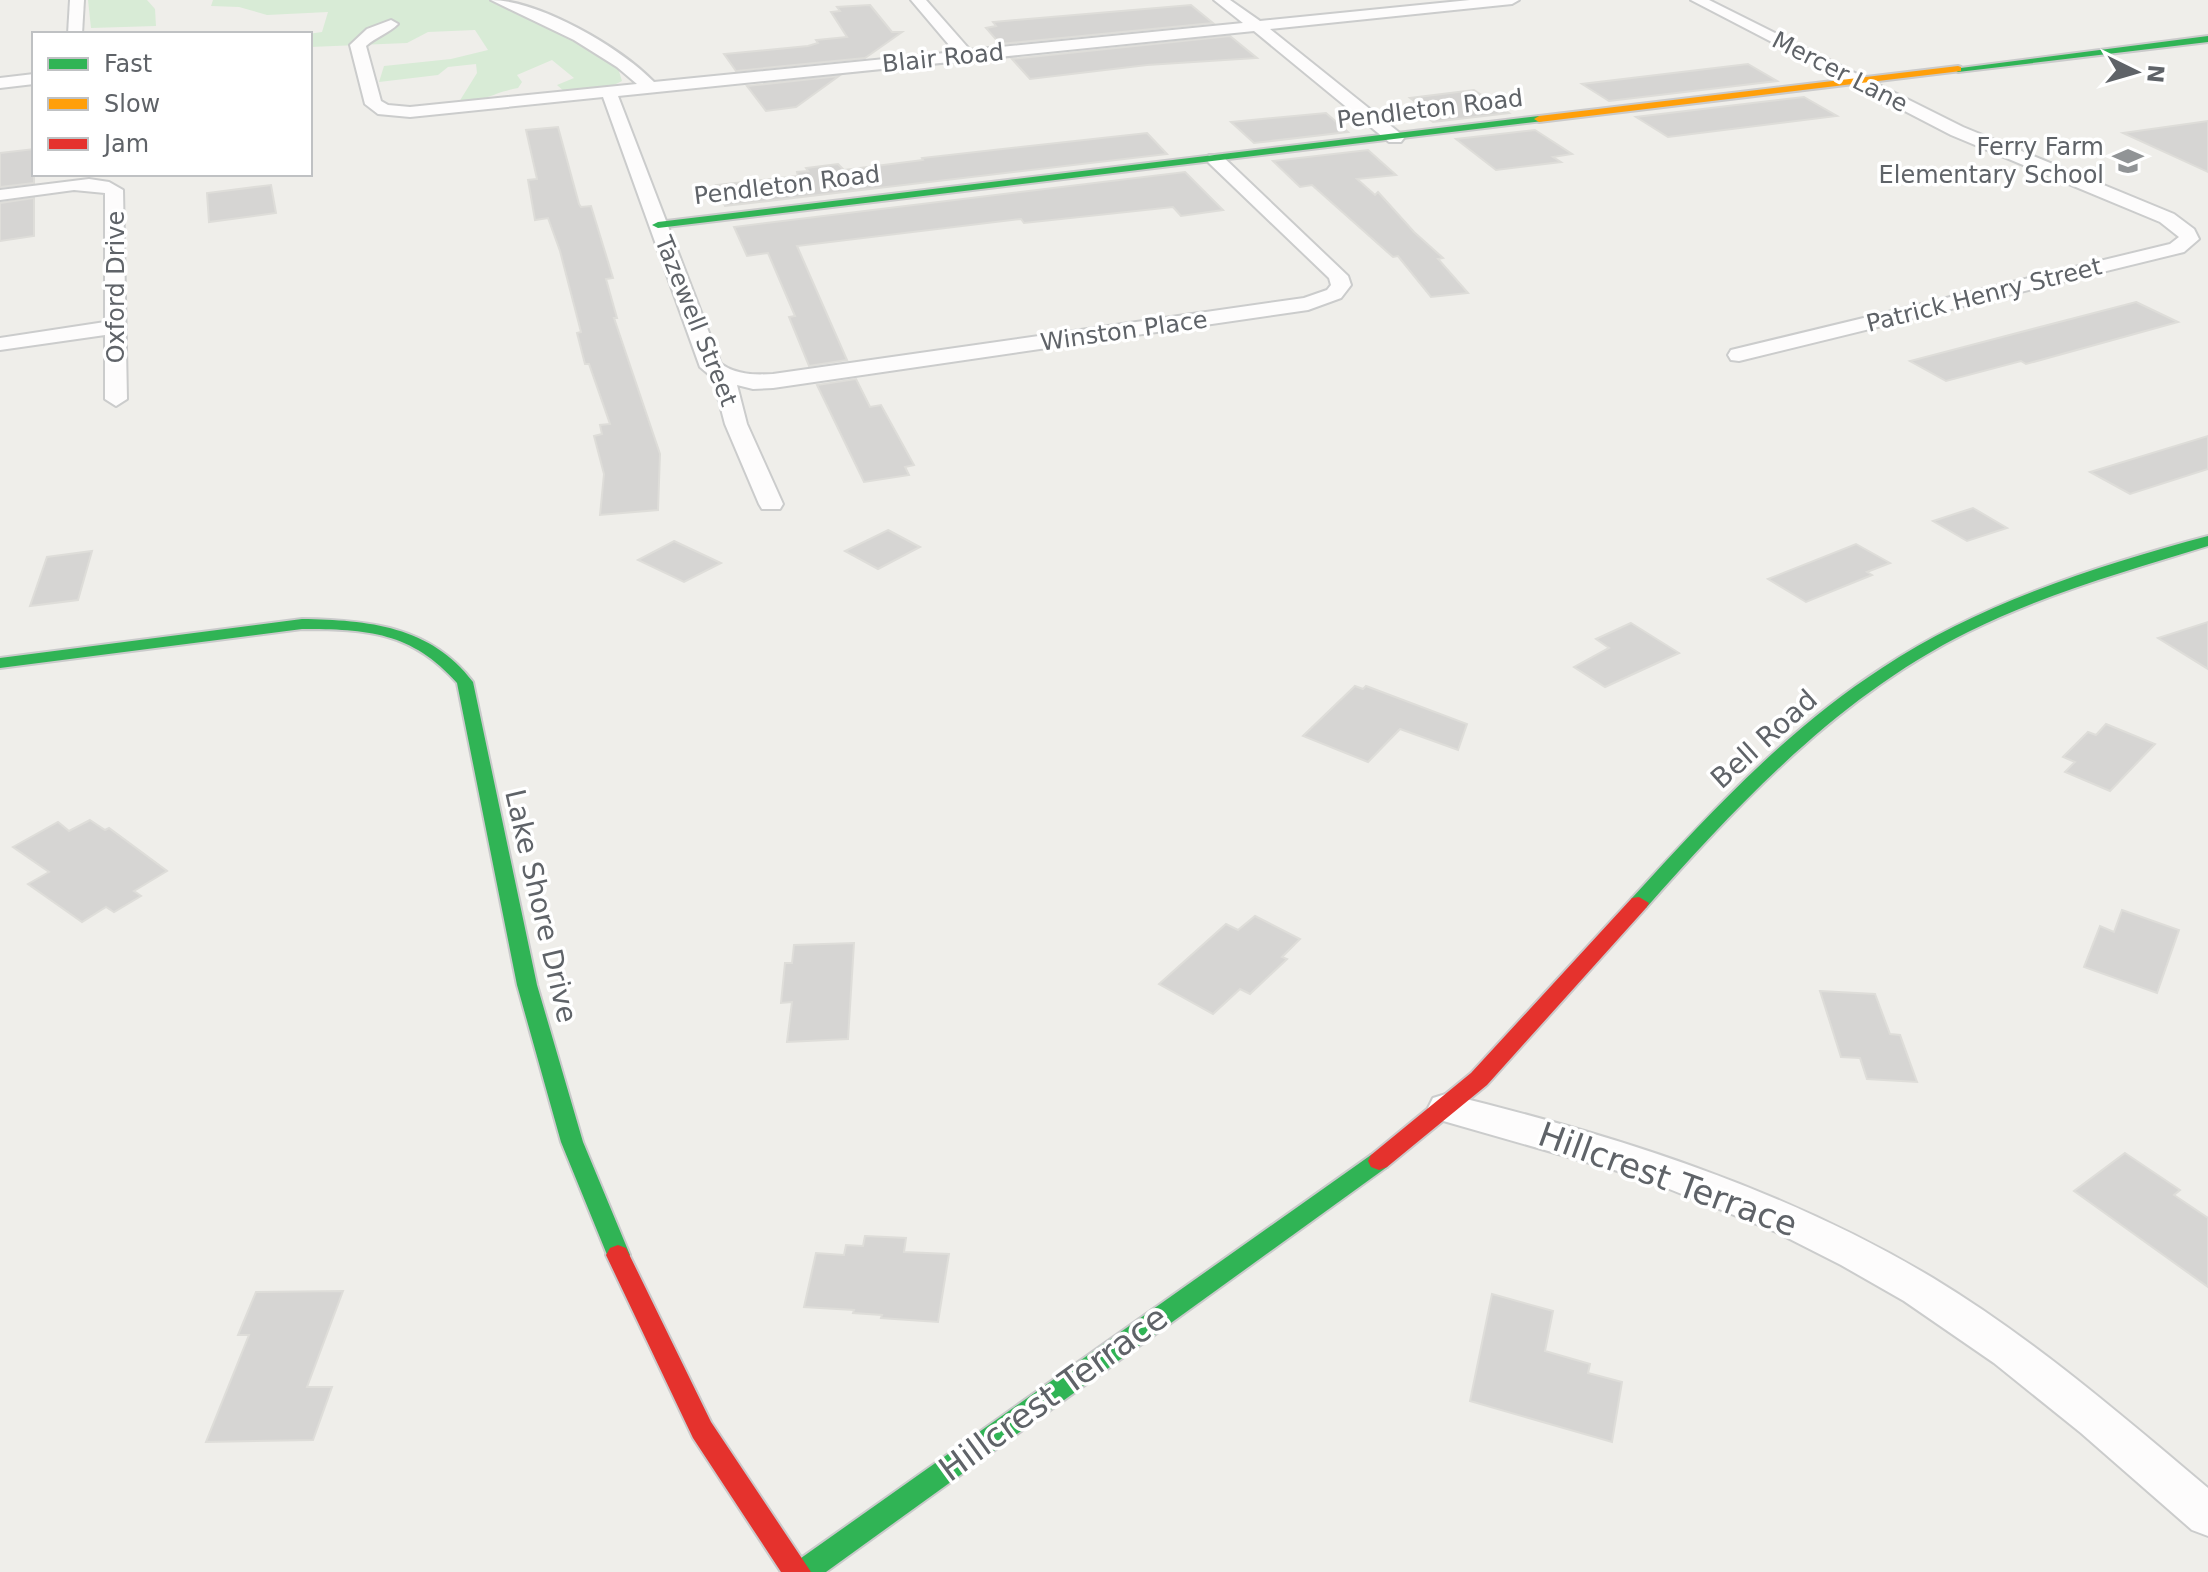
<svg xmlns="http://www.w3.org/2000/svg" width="2208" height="1572" viewBox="0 0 2208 1572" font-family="'DejaVu Sans',sans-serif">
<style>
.green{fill:#d8ebd6}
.building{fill:#d6d5d3;stroke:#deddd9;stroke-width:2}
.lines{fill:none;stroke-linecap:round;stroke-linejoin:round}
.street-casing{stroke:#cbcccc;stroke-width:4}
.fast-casing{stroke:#cacacb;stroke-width:4}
.slow-casing{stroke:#cacacb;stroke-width:4}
.jam-casing{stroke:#cacacb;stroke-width:4}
.street{fill:#fdfcfc;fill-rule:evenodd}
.fast{fill:#30b455;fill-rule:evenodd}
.slow{fill:#ff9f0a;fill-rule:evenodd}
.jam{fill:#e5322d;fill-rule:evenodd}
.labels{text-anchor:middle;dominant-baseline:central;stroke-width:7;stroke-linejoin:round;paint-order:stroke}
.far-street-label{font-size:24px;fill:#5f6368;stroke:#fff}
.far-poi-label{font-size:24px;fill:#5f6368;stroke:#fff;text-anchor:end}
.street-label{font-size:28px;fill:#5f6368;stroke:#fff}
.near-street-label{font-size:34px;fill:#5f6368;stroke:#fff}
</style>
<rect width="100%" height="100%" fill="#efeeea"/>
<g class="green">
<polygon points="88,0 147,0 155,9 156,26 91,28"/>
<path d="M213 0H491L563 31 618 68 622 81 600 92 566 93 557 85 574 78 552 60 517 75 522 82 518 88C494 92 484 102 459 102L477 73 476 64 448 67 438 75 379 82 384 66 451 59 488 50 475 30 428 32 407 43 310 47 308 34 322 32 328 12 267 15 239 7 211 6Z"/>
</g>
<g class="building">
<polygon points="870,5 892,32 902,32 865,58 736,71 724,54 808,46 818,43 816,40 847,37 831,12 840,11 837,7"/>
<polygon points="1191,5 1213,23 1000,44 986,28 996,26 993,22"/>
<polygon points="1230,36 1257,58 1147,65 1030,79 1012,59"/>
<polygon points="1748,64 1777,81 1609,101 1582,84"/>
<polygon points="839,76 796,107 766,111 747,86"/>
<polygon points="1474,90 1509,113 1433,122 1410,105 1418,104 1410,98"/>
<polygon points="1804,97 1837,116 1668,137 1636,117"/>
<polygon points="1326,113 1348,132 1254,143 1231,122"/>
<polygon points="2208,121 2208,172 2123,133"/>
<polygon points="558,127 579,204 581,207 591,206 613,278 606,279 617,318 614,318 660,454 658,510 600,515 604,474 594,436 602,434 600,425 610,424 589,364 585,364 577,333 581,332 560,251 548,218 535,220 528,180 537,179 526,130"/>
<polygon points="1535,130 1572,154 1553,157 1561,162 1496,170 1456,139"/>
<polygon points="1147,133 1167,154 725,206 716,185 798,176 797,172 808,171 806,168 838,164 844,170 923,160 922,158"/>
<polygon points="34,149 34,183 0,187 0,153"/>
<polygon points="1368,150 1396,175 1357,179 1375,195 1378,192 1414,232 1443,258 1438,259 1468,293 1431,297 1398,256 1393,257 1312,185 1300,187 1273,161"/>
<polygon points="1185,172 1223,210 1181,216 1173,207 1024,223 1021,219 797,246 847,360 809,366 789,317 795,316 768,253 747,256 734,227"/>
<polygon points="271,185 276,213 209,222 207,193"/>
<polygon points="34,198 34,236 0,241 0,203"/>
<polygon points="2136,302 2178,322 2026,364 2021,361 1946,381 1910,361"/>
<polygon points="856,379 870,407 881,405 914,465 905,467 909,475 864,482 817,385"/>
<polygon points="2208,436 2208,469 2130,494 2090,472"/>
<polygon points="1973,508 2007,528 1967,541 1933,521"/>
<polygon points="888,530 920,547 878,569 845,551"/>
<polygon points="674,541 721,563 684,582 638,560"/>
<polygon points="1856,544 1890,563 1867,572 1872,575 1806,602 1768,579"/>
<polygon points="92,551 78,600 30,606 47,557"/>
<polygon points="2208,622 2208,669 2158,638"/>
<polygon points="1631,623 1679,653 1605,687 1574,667 1609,648 1596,639"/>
<polygon points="1355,686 1363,689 1366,686 1467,724 1458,750 1400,729 1368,762 1303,736"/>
<polygon points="2106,724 2155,744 2110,791 2065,772 2075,762 2063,757 2088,732 2096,735"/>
<polygon points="90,820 105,830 109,828 167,871 134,891 141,896 114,912 106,907 82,922 28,884 49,872 13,847 58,822 69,831"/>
<polygon points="2122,910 2179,930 2157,993 2084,967 2100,926 2114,932"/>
<polygon points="1255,916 1300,939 1282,957 1287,959 1250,994 1240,989 1213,1014 1159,984 1226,924 1238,930"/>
<polygon points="854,943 848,1039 787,1042 792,1002 781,1003 785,963 792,963 794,945"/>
<polygon points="1820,991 1875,994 1890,1034 1900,1035 1917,1082 1867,1079 1860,1058 1841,1057"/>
<polygon points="2125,1153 2180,1190 2174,1195 2208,1218 2208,1287 2074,1191"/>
<polygon points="865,1236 906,1238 904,1252 949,1254 938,1322 881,1318 882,1315 853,1313 854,1310 804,1307 816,1253 844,1255 846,1245 863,1246"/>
<polygon points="343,1291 307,1387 332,1387 313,1440 206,1442 249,1335 238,1335 256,1292"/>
<polygon points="1492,1294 1553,1311 1545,1351 1590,1364 1588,1373 1622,1382 1612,1442 1470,1401"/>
</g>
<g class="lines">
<g class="street-casing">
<g id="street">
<polygon points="70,0 84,0 82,34 68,34"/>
<path d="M491 0C539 0 620 47 654 82L955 52 911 0H926L970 50 1243 23 1214 0H1230L1260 21 1470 0H1519L1512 4 1270 29 1401 134 1404 138 1401 142H1389L1254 31 618 96 721 364C737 375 754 375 773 374L1304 298 1327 290 1331 285 1329 278 1209 163 1206 159 1209 155H1221L1348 276 1351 285 1341 298 1308 310 773 388 753 389 737 385 747 424 783 504 780 509H762L759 504 725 424 713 378 700 367 603 97 410 117 378 114 365 104 350 45 367 29 391 20 398 24C389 33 376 37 366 46L381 101 388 105 410 107 637 84 617 67 574 40Z"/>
<polygon points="1691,0 1709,0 1963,127 2174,214 2194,229 2199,239 2184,252 1739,361 1731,360 1728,355 1731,350 2170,244 2179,237 2160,222 1951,135"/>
<polygon points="34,74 34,84 0,88 0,78"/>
<polygon points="89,179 109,182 123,190 127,399 116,406 105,399 105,335 0,350 0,338 105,322 105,193 74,190 0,200 0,190"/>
<path d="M1446 1094C1615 1135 1783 1188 1933 1278 2032 1338 2120 1414 2208 1488V1536L2192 1530 2081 1433 1994 1363 1904 1301 1841 1265 1776 1232 1642 1178 1433 1118 1428 1108 1433 1098Z"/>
</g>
</g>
<g class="fast-casing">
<g id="fast">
<polygon points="2208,36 2208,42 1958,72 1953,69"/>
<polygon points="1539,116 1543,117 1543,121 658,228 652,225 658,222"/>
<path d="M2208 536V546C2127 571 2044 594 1968 632 1839 696 1740 802 1646 908H1632L1629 903 1632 898C1708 815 1786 730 1882 668 1977 605 2098 565 2208 536Z"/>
<path d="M302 619C368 620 431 626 473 682L537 985 583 1142 630 1255 626 1262 618 1265 610 1262 561 1142 517 985 457 683C412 632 367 629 302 629L0 668V658Z"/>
<polygon points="1379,1152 1387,1155 1390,1161 1387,1167 826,1572 790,1572 794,1563 1371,1155"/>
</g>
</g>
<g class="slow-casing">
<polygon id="slow" points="1958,66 1961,67 1961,71 1539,122 1534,119 1539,116"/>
</g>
<g class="jam-casing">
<g id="jam">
<polygon points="1639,897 1649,903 1646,908 1487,1085 1387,1167 1379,1170 1371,1167 1368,1161 1371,1155 1471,1073 1632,898"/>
<polygon points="618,1245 626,1248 711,1422 811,1572 781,1572 693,1438 606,1255 610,1248"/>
</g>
</g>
<use href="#street" class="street"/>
<use href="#fast" class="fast"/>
<use href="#slow" class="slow"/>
<use href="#jam" class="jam"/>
</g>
<defs>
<g id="school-bare" transform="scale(2.4)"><path d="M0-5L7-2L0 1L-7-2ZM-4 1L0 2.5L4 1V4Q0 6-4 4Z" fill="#919496" stroke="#fff" stroke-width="2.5" paint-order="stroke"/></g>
</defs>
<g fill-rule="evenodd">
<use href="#school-bare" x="2128" y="161"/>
</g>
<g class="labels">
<g class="far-street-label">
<text transform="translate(943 58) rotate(-6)">Blair Road</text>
<text transform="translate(1840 72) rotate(27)">Mercer Lane</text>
<text transform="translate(1430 109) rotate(-7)">Pendleton Road</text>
<text transform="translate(787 185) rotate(-7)">Pendleton Road</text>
<text transform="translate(116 287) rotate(-90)">Oxford Drive</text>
<text transform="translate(1984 295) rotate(-14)">Patrick Henry Street</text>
<text transform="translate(696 321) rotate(68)">Tazewell Street</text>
<text transform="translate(1124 331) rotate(-8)">Winston Place</text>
</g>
<g class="far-poi-label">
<text x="2104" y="147">Ferry Farm<tspan x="2104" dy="28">Elementary School</tspan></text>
</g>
<g class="street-label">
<text transform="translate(1764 739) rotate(-42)">Bell Road</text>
<text transform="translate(541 906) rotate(77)">Lake Shore Drive</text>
</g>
<g class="near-street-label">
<text transform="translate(1668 1179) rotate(20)">Hillcrest Terrace</text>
<text transform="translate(1053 1393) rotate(-36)">Hillcrest Terrace</text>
</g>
</g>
<rect x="32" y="32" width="280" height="144" fill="#ffffff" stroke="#bfc1c3" stroke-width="2"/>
<rect x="48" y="58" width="40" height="12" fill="#30b455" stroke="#bfc1c3" stroke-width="2"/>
<text x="104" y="72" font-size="24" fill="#5f6368">Fast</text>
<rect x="48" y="98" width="40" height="12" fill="#ff9f0a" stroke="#bfc1c3" stroke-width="2"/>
<text x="104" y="112" font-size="24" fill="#5f6368">Slow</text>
<rect x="48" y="138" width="40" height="12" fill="#e5322d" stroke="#bfc1c3" stroke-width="2"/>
<text x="104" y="152" font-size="24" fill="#5f6368">Jam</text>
<g transform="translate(2136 72) rotate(95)" stroke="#ffffff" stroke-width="6" paint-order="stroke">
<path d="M0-6L14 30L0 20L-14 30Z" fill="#5f6368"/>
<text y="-12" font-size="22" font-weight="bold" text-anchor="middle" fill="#5f6368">N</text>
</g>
</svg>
